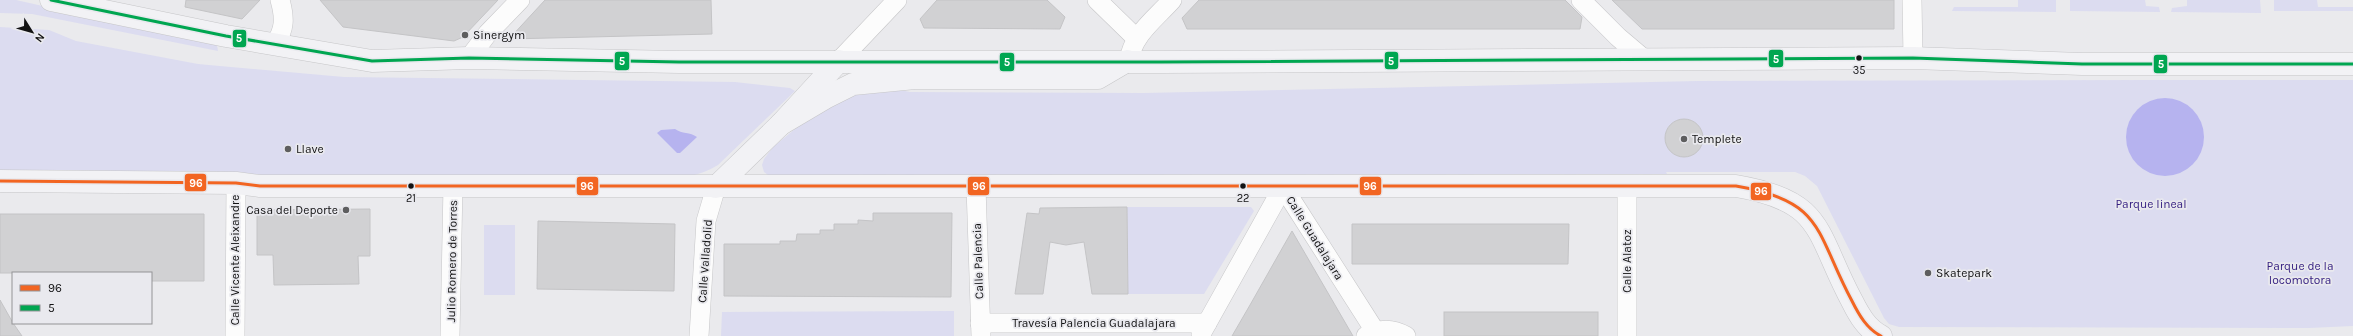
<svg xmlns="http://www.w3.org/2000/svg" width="2353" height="336" viewBox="0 0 2353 336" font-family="Karla,sans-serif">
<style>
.green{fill:#dcdcf0}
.water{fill:#b6b3ef}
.building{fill:#d1d1d3;stroke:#c4c4c6}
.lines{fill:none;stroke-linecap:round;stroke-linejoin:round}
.street-casing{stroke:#c6c6c8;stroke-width:20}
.secondary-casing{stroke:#c6c6c8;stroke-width:23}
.street{stroke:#fcfcfc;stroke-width:19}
.secondary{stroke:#f2f2f5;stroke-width:22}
.bus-1-casing{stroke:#e9e9ee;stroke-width:6}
.bus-2-casing{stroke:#e9e9ee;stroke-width:6}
.bus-1{stroke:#f26522;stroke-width:3}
.bus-2{stroke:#00a651;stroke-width:3}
.poi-dot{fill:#5e5e5f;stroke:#e9e9ee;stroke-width:1.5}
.bus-dot{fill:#121213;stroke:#e9e9ee;stroke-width:1.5}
.labels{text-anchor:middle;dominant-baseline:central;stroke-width:3.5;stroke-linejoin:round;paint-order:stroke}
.bus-label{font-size:11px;fill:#121213;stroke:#e9e9ee}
.poi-label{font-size:12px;fill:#121213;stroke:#e9e9ee;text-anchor:start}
.park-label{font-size:12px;fill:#341e80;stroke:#e9e9ee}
.street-label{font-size:12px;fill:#121213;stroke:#e9e9ee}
.line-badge{stroke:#e9e9ee;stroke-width:1.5}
.badge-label{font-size:11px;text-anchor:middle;font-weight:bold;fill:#fff}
</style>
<rect width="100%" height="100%" fill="#eaeaed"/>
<g class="green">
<polygon points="0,0 16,0 217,45 218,51 32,14 0,13"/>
<polygon points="2018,0 2056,0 2056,12 1952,11 1954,7 2018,7"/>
<polygon points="2070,0 2145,0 2146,6 2159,7 2160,12 2070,11"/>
<polygon points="2187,0 2260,0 2261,13 2171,12 2172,8 2187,6"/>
<polygon points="2274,0 2317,0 2318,7 2353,7 2353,11 2274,11"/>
<path d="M0 27 49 30 76 41 198 64 344 77 735 82 790 88 795 91 718 165C689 183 658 178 625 179L0 173Z"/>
<polygon points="2151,80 2353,80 2353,326 2309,328 1899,327 1889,324 1884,318 1817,186 1805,176 1795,172 1666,172 1667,174 768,175 764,172 762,165 764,159 773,147 823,106 862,89 891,88 910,92 1144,93 1698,81"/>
<polygon points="1127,207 1251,207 1254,211 1204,294 1128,294"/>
<rect x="484" y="225" width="31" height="70"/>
<polygon points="954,311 954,336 721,336 722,312"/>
</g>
<g class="water">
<circle cx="2165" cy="137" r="39"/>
<path d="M675 129C682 134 690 132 697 137L680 153H677L657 133 661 130Z"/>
</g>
<g class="building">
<polygon points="186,0 260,0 242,19 185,7"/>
<polygon points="320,0 498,0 463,37 454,41 343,27"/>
<polygon points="545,0 711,0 712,34 509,39"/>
<polygon points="937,0 1047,0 1065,17 1060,29 924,28 920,19"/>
<polygon points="1199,0 1565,0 1582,17 1580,29 1187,29 1182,18"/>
<polygon points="1612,0 1894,0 1894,29 1642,29"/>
<circle cx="1684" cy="138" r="19"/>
<polygon points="1127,207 1128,294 1092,294 1084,242 1066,245 1050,242 1043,294 1015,294 1027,213 1039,214 1040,208"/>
<polygon points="370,209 370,256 358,256 359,284 274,285 273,255 257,255 257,210"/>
<polygon points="873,213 952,213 951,297 724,296 724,244 780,244 780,241 796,241 797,234 820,234 820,230 834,230 834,224 858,224 858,220 873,221"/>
<polygon points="0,214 204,214 204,281 151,281 151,273 0,273"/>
<polygon points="538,221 675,224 674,291 537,289"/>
<polygon points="1352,224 1569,224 1568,264 1352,264"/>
<polygon points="1292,231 1353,336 1232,336 1250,305"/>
<polygon points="0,300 13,323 22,336 0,336"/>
<rect x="1444" y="312" width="154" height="24"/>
</g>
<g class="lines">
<g class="street-casing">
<g id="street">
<polyline points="1097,0 1136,38"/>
<polyline points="1581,0 1618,37 1644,59"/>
<polyline points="1912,0 1913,58"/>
<path d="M275 44C285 29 285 18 280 0"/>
<polyline points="469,58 488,33 520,0"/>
<polyline points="839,61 897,0"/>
<path d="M1129 61C1132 35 1156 18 1172 0"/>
<polyline points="976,187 981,336"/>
<polyline points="1283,187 1375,331"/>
<polyline points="980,323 1207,323"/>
<polyline points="1201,334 1283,187"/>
<polyline points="235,336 236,183"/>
<polyline points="450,336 453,185"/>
<polyline points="699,336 706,221 716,187"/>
<path d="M1366 336C1380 328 1392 328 1406 336"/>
<polyline points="1627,336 1627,186"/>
</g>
</g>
<g class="secondary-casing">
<g id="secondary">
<polyline points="51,0 226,36 372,61 469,58 679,62 1161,62 1913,58 2082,64 2353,64"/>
<polyline points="781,124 825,98 853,84 915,78 1098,78 1127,61"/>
<path d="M0 181 236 183 260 186H1736C1825 201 1815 232 1852 301 1859 315 1867 329 1881 336"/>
<polyline points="716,187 781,124 839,61"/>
</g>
</g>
<use href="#street" class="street"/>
<use href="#secondary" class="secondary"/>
<g class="bus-1-casing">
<path id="bus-1" d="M0 181 236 183 260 186H1736C1825 201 1815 232 1852 301 1859 315 1867 329 1881 336"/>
</g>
<g class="bus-2-casing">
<polyline id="bus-2" points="51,0 226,36 372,61 469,58 679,62 1161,62 1913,58 2082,64 2353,64"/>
</g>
<use href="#bus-1" class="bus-1"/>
<use href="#bus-2" class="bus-2"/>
</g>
<g class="poi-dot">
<circle cx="465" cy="35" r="4"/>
<circle cx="1684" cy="139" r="4"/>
<circle cx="288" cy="149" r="4"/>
<circle cx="346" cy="210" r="4"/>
<circle cx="1928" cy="273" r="4"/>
</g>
<g class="bus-dot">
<circle cx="1859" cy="58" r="3.5"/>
<circle cx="411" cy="186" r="3.5"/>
<circle cx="1243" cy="186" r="3.5"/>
</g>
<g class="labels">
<g class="bus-label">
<text x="1859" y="70">35</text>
<text x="411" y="198">21</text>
<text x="1243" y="198">22</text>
</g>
<g class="poi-label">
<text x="473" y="35">Sinergym</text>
<text x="1692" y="139">Templete</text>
<text x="296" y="149">Llave</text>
<text x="338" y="210" text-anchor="end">Casa del Deporte</text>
<text x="1936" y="273">Skatepark</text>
</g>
<g class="park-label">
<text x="2151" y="204">Parque lineal</text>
<text x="2300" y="266">Parque de la<tspan x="2300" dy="14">locomotora</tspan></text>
</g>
<g class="street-label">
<text transform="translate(1315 238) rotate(58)">Calle Guadalajara</text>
<text transform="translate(235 260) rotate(-90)">Calle Vicente Aleixandre</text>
<text transform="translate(452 261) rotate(-89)">Julio Romero de Torres</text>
<text transform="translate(705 261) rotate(-86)">Calle Valladolid</text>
<text transform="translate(978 261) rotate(-92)">Calle Palencia</text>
<text transform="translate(1627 261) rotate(-90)">Calle Alatoz</text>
<text x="1094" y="323">Travesía Palencia Guadalajara</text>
</g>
</g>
<g class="line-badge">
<rect x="232" y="29" width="15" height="19" rx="4" fill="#00a651"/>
<rect x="1768" y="49" width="16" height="19" rx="4" fill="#00a651"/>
<rect x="1384" y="51" width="15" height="19" rx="4" fill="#00a651"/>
<rect x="614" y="51" width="16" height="20" rx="4" fill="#00a651"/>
<rect x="999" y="52" width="16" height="20" rx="4" fill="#00a651"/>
<rect x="2153" y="54" width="15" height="20" rx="4" fill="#00a651"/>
<rect x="184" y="173" width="23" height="19" rx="4" fill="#f26522"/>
<rect x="576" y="176" width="23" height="20" rx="4" fill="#f26522"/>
<rect x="967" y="176" width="23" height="20" rx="4" fill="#f26522"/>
<rect x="1359" y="176" width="23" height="20" rx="4" fill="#f26522"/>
<rect x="1750" y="182" width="22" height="19" rx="4" fill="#f26522"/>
</g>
<g class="badge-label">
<text x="239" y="42">5</text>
<text x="1776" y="63">5</text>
<text x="1391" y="65">5</text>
<text x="622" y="65">5</text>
<text x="1007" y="66">5</text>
<text x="2161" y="68">5</text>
<text x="196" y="187">96</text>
<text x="587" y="190">96</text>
<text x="979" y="190">96</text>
<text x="1370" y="190">96</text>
<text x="1761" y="195">96</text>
</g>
<rect x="12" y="272" width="140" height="52" fill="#e9e9ee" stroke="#939396"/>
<rect x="20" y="285" width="20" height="6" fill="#f26522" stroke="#939396"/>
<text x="48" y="292" font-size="12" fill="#121213">96</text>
<rect x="20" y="305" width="20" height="6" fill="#00a651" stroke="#939396"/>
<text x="48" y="312" font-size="12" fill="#121213">5</text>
<g transform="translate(32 32) rotate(127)" stroke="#e9e9ee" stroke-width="3" paint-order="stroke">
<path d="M0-3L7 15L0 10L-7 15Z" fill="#121213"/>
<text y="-6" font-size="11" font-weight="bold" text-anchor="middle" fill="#121213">N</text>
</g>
</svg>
